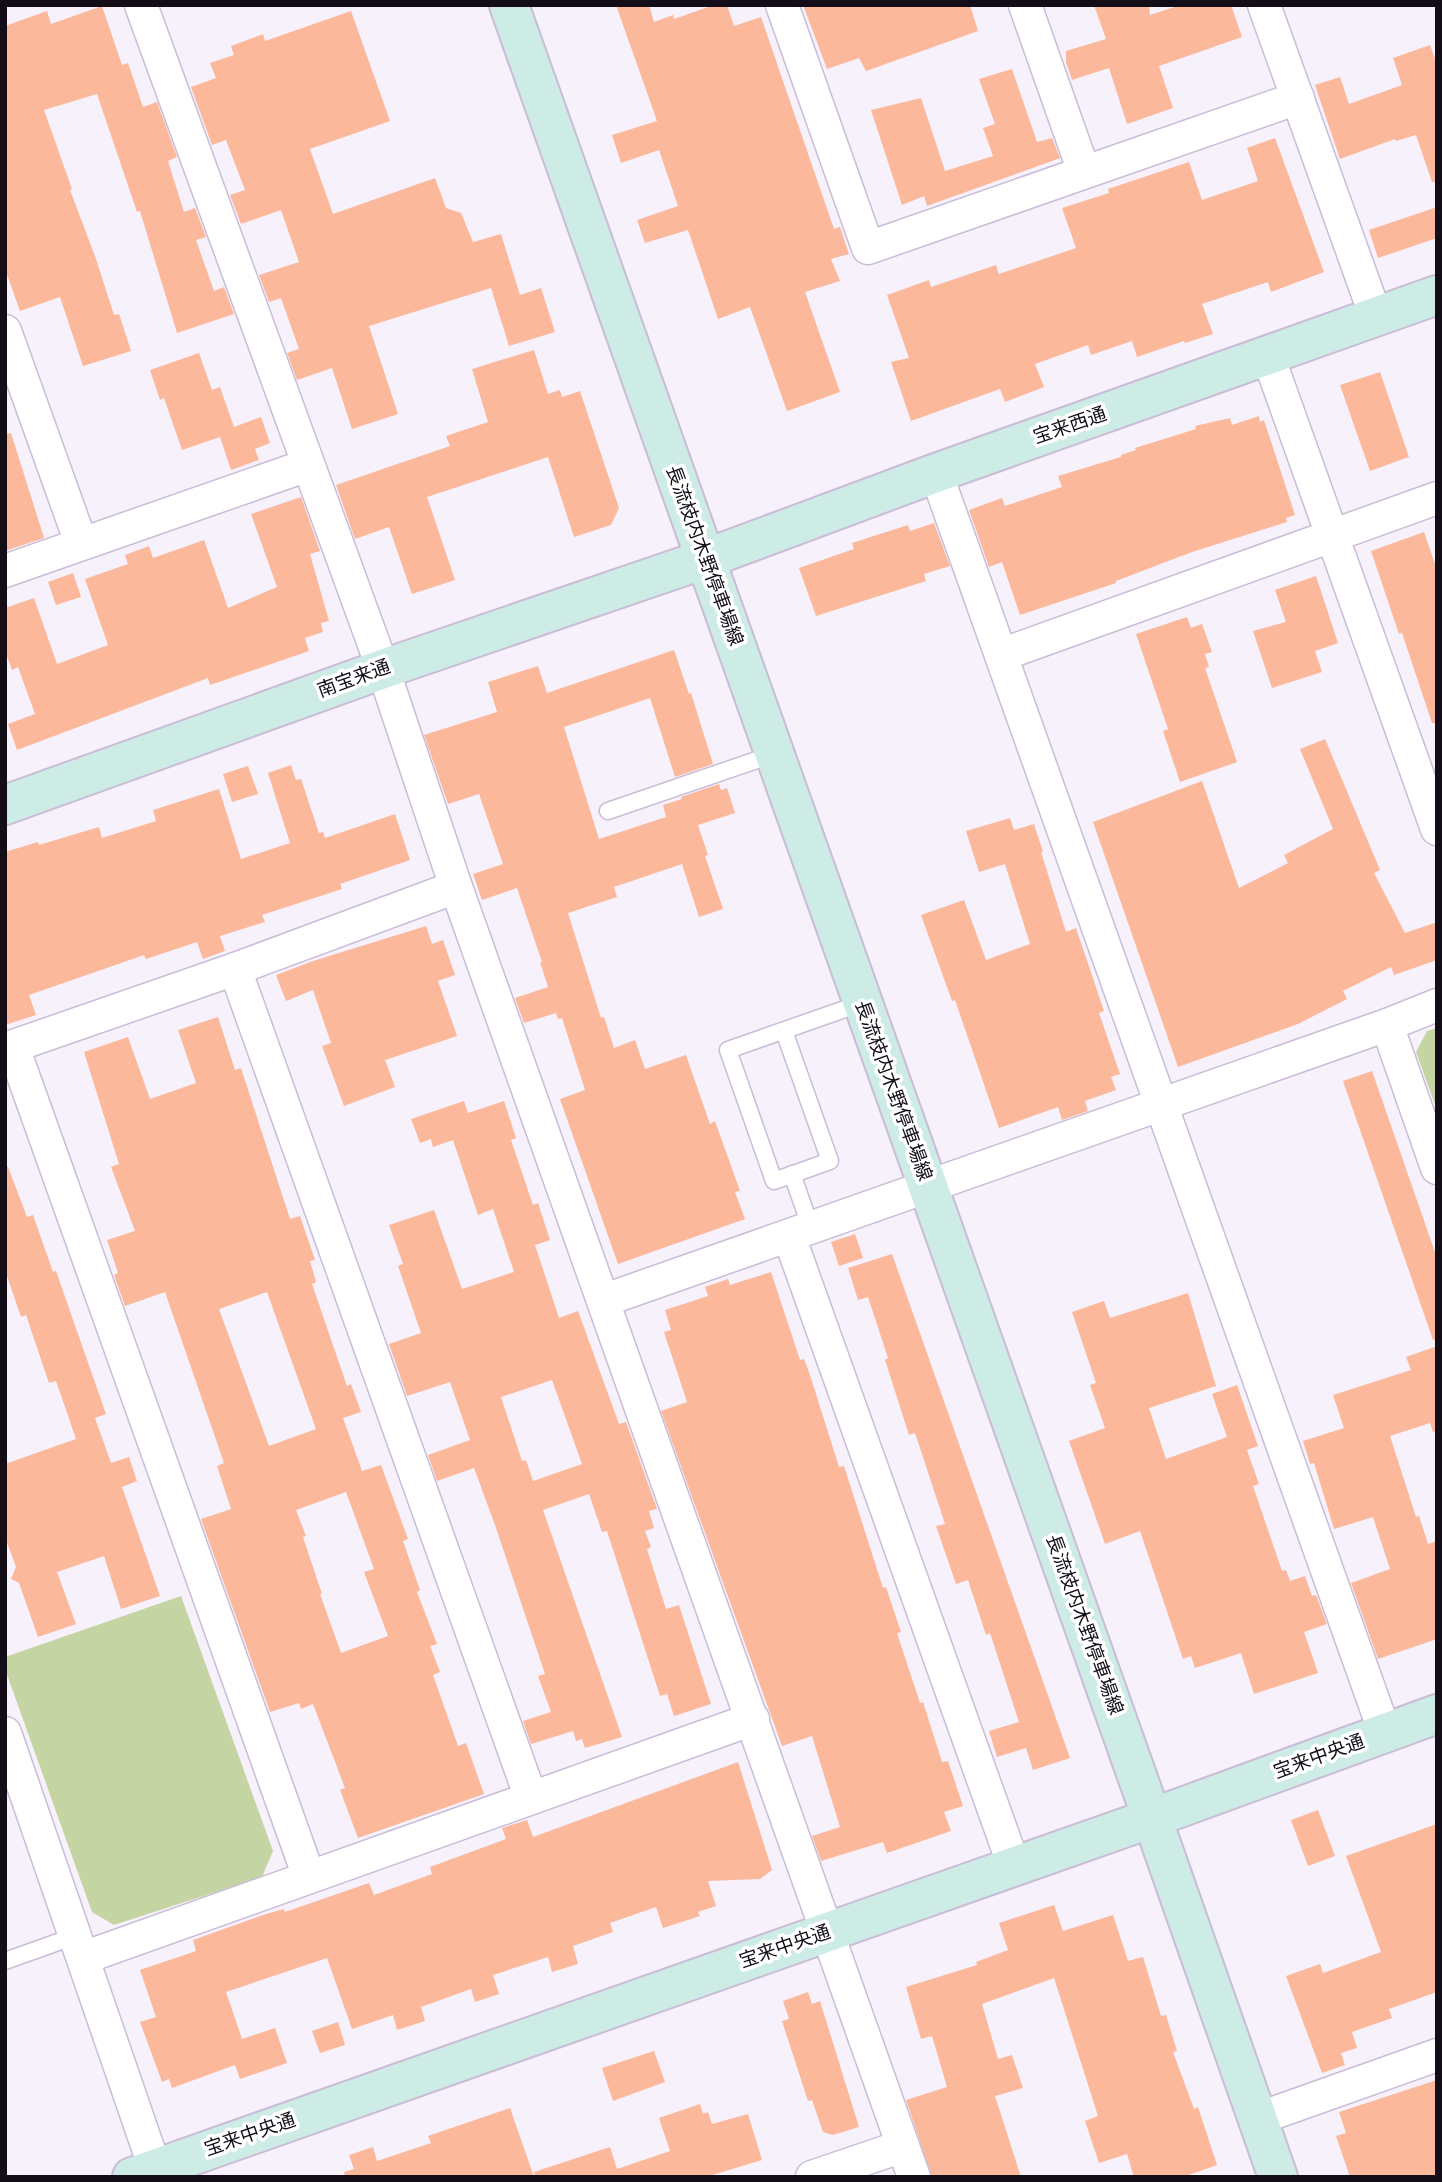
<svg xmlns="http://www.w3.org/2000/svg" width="1442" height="2182" viewBox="0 0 1442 2182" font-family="'Alegreya Sans','Noto Sans JP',sans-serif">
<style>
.green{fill:#c4d5a3}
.building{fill:#fbb89b;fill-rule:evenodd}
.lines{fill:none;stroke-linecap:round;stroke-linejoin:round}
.lane-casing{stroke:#cabcd7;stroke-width:19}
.street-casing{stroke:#cabcd7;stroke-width:35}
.secondary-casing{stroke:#cabcd7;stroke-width:42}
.lane{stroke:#fff;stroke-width:16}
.street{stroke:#fff;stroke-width:32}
.secondary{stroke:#cdece5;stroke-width:38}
.labels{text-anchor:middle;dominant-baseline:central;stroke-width:7;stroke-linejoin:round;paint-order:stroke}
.street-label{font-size:19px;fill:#120d16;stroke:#fff}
</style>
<rect width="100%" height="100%" fill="#f7f1fc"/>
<g class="green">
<polygon points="1437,1028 1437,1110 1416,1052 1427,1031"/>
<polygon points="181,1596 273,1851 262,1877 114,1925 92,1912 5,1669 5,1657"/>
</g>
<g class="building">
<polygon points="616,5 649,5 654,22 673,15 674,19 714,5 727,5 734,26 761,17 834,229 840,227 849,254 831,259 840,281 805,292 840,392 787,411 750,307 718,319 688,230 645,243 637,220 678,206 659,150 621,163 612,135 657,121"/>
<polygon points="803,5 970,5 978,31 866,71 859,58 827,69"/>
<polygon points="1094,5 1149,5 1150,15 1181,5 1231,5 1242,37 1159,66 1173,108 1127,124 1109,68 1072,80 1066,62 1066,51 1106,39"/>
<polygon points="102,6 122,65 128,63 143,107 157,102 177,157 168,161 184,212 195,208 206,237 196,240 214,291 224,287 234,314 177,333 140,211 137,212 97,94 44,110 72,189 70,190 96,259 114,315 119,314 131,351 83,366 60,297 20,311 5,269 5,26 47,11 51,24"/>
<polygon points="351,11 390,121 310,149 333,214 435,178 446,208 461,213 473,242 501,234 520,295 541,288 555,332 509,346 491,288 369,326 398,414 352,429 332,368 297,380 287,353 299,349 281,298 269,302 259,275 299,262 281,210 241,224 230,195 245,190 226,140 212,145 191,87 216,78 210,63 234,55 231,46 263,34 265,41"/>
<polygon points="1430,45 1437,64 1437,182 1432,182 1416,135 1396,141 1395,139 1340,159 1315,85 1340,77 1349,104 1402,85 1393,58"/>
<polygon points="1012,69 1037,142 1052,138 1060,158 927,206 924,196 902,205 871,110 921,98 945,171 993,156 983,128 995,124 979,79"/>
<polygon points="1275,138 1324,272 1271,292 1268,282 1202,304 1213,334 1185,343 1184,341 1137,357 1132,341 1091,355 1088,345 1035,364 1044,387 1005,402 1000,389 911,421 891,362 909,358 887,295 929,280 931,287 996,265 999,274 1076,248 1062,208 1109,193 1108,189 1189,162 1202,200 1258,181 1247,148"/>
<polygon points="1437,207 1437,238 1378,258 1369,230"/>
<polygon points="534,350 548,394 560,390 562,397 580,391 619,508 611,525 574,537 548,457 427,497 455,580 412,594 389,527 355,539 336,485 450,446 446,436 488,422 472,369"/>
<polygon points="199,353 212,390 220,387 234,427 261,417 270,443 255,449 259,460 231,470 220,437 182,450 164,398 160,400 150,370"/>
<polygon points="1380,372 1409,457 1370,471 1340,385"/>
<polygon points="1259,416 1260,422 1264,420 1295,515 1286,518 1287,522 1192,552 1116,581 1116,583 1020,615 1002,562 989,567 969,510 1002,498 1005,506 1062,487 1058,476 1121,457 1121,455 1136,450 1135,448 1196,429 1195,426 1230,418 1232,425"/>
<polygon points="11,433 44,538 5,551 5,434"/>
<polygon points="301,497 320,551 310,554 329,621 321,623 323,632 305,638 309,651 210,685 208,678 17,750 8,724 35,714 18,667 12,670 5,651 5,608 34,598 57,664 108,645 85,579 128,564 125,555 149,546 153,558 204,540 228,608 277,587 251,514"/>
<polygon points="934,523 950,566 924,574 926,581 816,616 799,568 854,549 852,543 908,525 910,531"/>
<polygon points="1424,532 1437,570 1437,723 1432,723 1402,633 1399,634 1371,551"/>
<polygon points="73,573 81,597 56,605 48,582"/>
<polygon points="1316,576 1338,643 1315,651 1322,672 1272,688 1253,631 1286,622 1275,590"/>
<polygon points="1187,617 1191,628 1202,624 1212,652 1205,654 1209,667 1205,668 1237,762 1180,782 1163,731 1168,729 1136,634"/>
<polygon points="674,650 689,694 691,693 713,764 675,777 650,698 564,727 599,839 666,817 663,805 682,799 681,797 719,784 721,790 727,788 735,813 698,825 708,855 705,856 723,909 699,917 682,864 614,887 617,897 568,913 601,1018 604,1017 614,1048 635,1040 645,1069 686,1055 710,1124 715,1121 740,1191 735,1192 745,1219 618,1264 560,1099 585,1090 562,1018 558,1019 556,1013 524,1023 515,998 548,987 540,962 542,962 517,888 482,900 473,874 503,864 479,794 448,804 424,735 497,712 488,682 538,666 547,693"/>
<polygon points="1325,739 1380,870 1374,873 1405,933 1437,922 1437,960 1394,975 1391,967 1343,991 1347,999 1298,1024 1178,1067 1093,822 1202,781 1239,888 1288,863 1284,855 1333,829 1300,749"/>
<polygon points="291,765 296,780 301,779 319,833 323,832 325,838 395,814 410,860 340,884 342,889 262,915 265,922 220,936 225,951 203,959 197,942 146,959 144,955 29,995 36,1015 5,1025 5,852 38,842 39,845 99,827 102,838 156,821 153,810 219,789 241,859 290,843 268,773"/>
<polygon points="248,766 258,794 232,802 223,774"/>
<polygon points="1010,818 1014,830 1034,824 1043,852 1041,852 1066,932 1076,928 1104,1011 1099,1013 1120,1074 1111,1077 1116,1090 1085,1101 1088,1111 1062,1120 1058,1107 999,1128 955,1000 952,1001 921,915 964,900 986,960 1030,944 1005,864 979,872 966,831"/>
<polygon points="426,926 432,944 443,940 455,975 438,981 457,1036 385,1060 395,1087 344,1106 322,1046 331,1043 313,990 286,1001 276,975 313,961"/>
<path d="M218 1017 235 1070 241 1068 290 1219 300 1216 315 1260 310 1261 316 1282 312 1284 347 1386 351 1384 361 1412 343 1418 362 1471 381 1465 408 1539 403 1541 420 1590 417 1592 437 1644 430 1646 440 1672 433 1675 458 1746 466 1743 484 1794 358 1838 340 1790 345 1788 313 1704 301 1709 299 1703 270 1712 201 1519 231 1509 217 1466 224 1463 165 1292 125 1306 114 1275 118 1273 107 1240 135 1231 111 1167 119 1164 84 1052 128 1037 150 1099 196 1083 178 1030ZM267 1292 316 1429 269 1446 219 1309ZM346 1492 374 1569 364 1572 388 1636 341 1653 320 1594H322L303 1537 306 1536 296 1510Z"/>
<polygon points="1372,1071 1437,1258 1437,1340 1433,1340 1343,1081"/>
<path d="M464 1101 468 1113 504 1101 516 1138 511 1140 533 1205 538 1203 550 1240 535 1245 559 1318 578 1311 619 1424 626 1422 657 1509 649 1511 654 1528 645 1531 651 1547 647 1549 666 1609 679 1605 711 1704 674 1716 667 1694 660 1696 607 1531 602 1532 589 1494 543 1510 622 1737 585 1748 582 1739 576 1741 573 1731 531 1744 523 1721 551 1712 538 1676 545 1674 495 1525 474 1468 437 1481 428 1455 470 1440 450 1382 407 1396 389 1344 421 1333 398 1266 403 1264 389 1225 434 1210 462 1289 514 1272 493 1209 478 1215 453 1140 433 1147 431 1139 420 1143 411 1119ZM552 1380 582 1464 533 1481 526 1460 522 1461 501 1397Z"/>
<polygon points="5,1167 8,1167 27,1217 33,1215 53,1272 56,1271 106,1414 95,1418 111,1463 129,1457 137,1481 122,1487 160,1596 121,1609 104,1556 57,1572 76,1624 38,1637 19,1583 11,1579 16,1567 5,1537 5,1464 76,1439 56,1381 49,1383 26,1315 21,1317 5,1270"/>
<polygon points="855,1234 863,1258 839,1266 831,1242"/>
<polygon points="892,1254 1070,1758 1033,1770 1026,1748 997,1757 989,1731 1019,1722 990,1633 986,1635 968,1580 956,1584 936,1526 945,1524 920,1448 915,1433 909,1435 885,1360 888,1358 868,1297 858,1300 848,1268"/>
<polygon points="771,1272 800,1360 804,1359 810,1375 839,1467 844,1466 883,1588 886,1587 901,1632 897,1633 920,1703 923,1702 942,1762 948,1761 963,1806 944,1812 951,1831 887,1853 883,1842 821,1861 812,1836 840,1827 812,1736 782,1746 661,1411 687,1402 664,1332 671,1330 665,1310 708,1296 705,1287 728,1279 730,1285"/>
<polygon points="1188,1293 1216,1386 1149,1408 1166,1459 1227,1437 1212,1394 1237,1385 1258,1446 1247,1450 1259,1484 1253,1486 1282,1571 1286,1570 1290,1581 1305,1576 1312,1596 1316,1595 1327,1624 1304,1632 1318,1673 1254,1694 1241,1653 1195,1668 1191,1656 1183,1659 1140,1531 1105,1544 1069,1441 1105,1428 1090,1385 1096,1383 1072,1312 1104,1301 1110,1318"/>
<polygon points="1437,1346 1437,1431 1433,1432 1430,1423 1390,1436 1416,1517 1419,1516 1428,1544 1437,1541 1437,1639 1378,1659 1351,1583 1390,1569 1373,1517 1334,1529 1314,1463 1310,1464 1303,1441 1344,1428 1333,1395 1411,1370 1406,1357"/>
<polygon points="738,1762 772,1870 760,1879 708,1881 716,1906 698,1912 700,1916 663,1928 656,1907 610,1923 613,1932 573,1946 578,1964 552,1972 548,1957 493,1975 499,1994 475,2002 471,1989 421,2007 425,2021 397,2030 393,2015 352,2029 327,1958 226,1992 242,2039 275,2028 287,2063 240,2079 235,2065 172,2088 169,2079 162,2082 140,2022 156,2017 140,1970 196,1951 193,1940 266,1914 284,1909 285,1912 369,1883 374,1895 432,1874 430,1867 506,1839 502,1828 527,1820 533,1837"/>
<polygon points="1318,1810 1335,1856 1308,1866 1291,1820"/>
<polygon points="1437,1824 1437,1992 1389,2009 1392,2018 1352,2032 1357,2048 1341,2053 1345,2065 1322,2073 1286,1976 1320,1964 1323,1973 1381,1952 1346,1856"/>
<polygon points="1054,1905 1063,1931 1113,1915 1128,1961 1143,1957 1161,2016 1166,2015 1177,2051 1173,2052 1194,2109 1198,2107 1217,2165 1183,2177 1134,2177 1127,2154 1099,2163 1085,2121 1098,2116 1054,1978 982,2004 998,2059 1012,2055 1023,2088 995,2096 1021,2177 932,2177 906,2100 947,2087 932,2036 921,2039 906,1987 977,1965 976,1962 1008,1950 999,1923"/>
<polygon points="808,1992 812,2004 820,2001 859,2127 833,2135 823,2132 812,2100 808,2101 782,2021 789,2019 783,2001"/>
<polygon points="338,2022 345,2045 320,2053 312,2031"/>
<polygon points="654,2051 665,2082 613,2101 602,2068"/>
<polygon points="1437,2080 1437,2177 1350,2177 1336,2136 1346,2133 1339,2112"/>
<polygon points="700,2104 703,2114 708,2112 712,2124 748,2114 762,2160 706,2177 535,2177 534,2172 610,2147 617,2169 670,2151 659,2118"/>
<polygon points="510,2108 534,2177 345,2177 344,2172 354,2169 349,2155 373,2147 377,2161 431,2143 428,2136"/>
</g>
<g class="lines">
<g class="lane-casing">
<g id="lane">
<polyline points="608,811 774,754"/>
<polyline points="784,1031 830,1161 774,1181 728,1050 862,1003"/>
<polyline points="792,1174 811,1228"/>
<polyline points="5,1961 75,1936"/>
</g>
</g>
<g class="street-casing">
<g id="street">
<polyline points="141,5 383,669 456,887 914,2177"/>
<polyline points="782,5 868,248 1298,98"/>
<polyline points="1025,5 1084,172"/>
<polyline points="1264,5 1376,317"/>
<polyline points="5,331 81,543"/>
<polyline points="1268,356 1437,829"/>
<polyline points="936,473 1385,1733"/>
<polyline points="5,571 308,465"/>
<polyline points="1001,655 1437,498"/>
<polyline points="235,969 531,1798"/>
<polyline points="1387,1025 1437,1168"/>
<polyline points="13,1047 309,1877"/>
<polyline points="5,1049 235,969 456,887"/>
<polyline points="789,1236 1014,1866"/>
<polyline points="605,1300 1387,1025 1437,1005"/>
<polyline points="5,1733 158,2177"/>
<polyline points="83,1958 753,1719"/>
<polyline points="1257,2119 1437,2055"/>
<polyline points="812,2177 903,2146"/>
</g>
</g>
<g class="secondary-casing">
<g id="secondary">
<polyline points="509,5 1152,1818 1278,2177"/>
<polyline points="5,805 383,669 705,559 936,473 1437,295"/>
<polyline points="132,2177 1152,1818 1437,1714"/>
</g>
</g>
<use href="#lane" class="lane"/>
<use href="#street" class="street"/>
<use href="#secondary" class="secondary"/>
</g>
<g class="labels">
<g class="street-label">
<text transform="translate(1070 426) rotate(-19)">宝来西通</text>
<text transform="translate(704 556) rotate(70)">長流枝内木野停車場線</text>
<text transform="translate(354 679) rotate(-20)">南宝来通</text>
<text transform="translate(893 1091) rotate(70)">長流枝内木野停車場線</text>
<text transform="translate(1084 1625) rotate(70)">長流枝内木野停車場線</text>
<text transform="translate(1319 1757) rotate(-20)">宝来中央通</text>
<text transform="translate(785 1947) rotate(-19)">宝来中央通</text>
<text transform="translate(250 2135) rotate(-19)">宝来中央通</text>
</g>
</g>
<rect width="1442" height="2182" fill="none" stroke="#120d16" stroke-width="14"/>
</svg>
